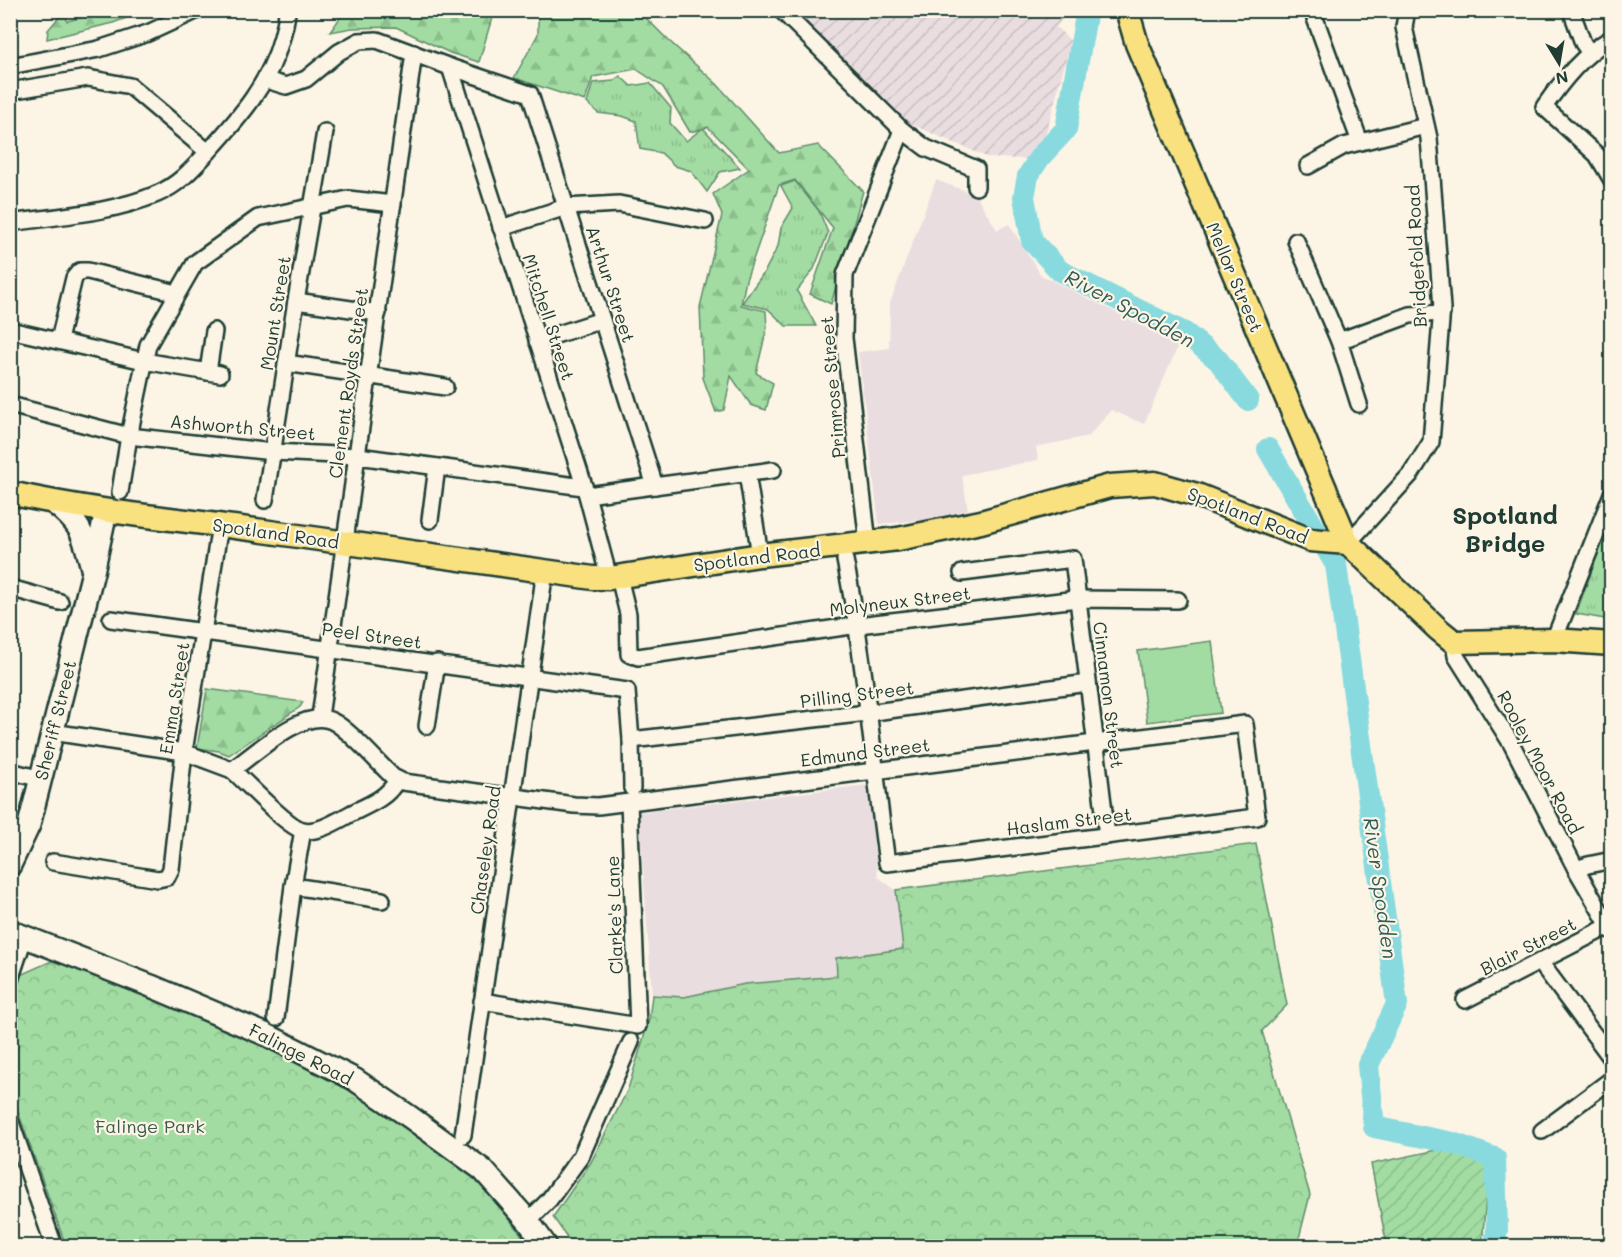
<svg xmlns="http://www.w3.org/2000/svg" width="1622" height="1257" viewBox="0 0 1622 1257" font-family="Mali,sans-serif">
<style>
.built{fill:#eadde0}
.industrial{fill:url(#industrial-furrows)}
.grass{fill:url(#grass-tufts);stroke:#608c6b;stroke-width:1.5}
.forest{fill:url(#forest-firs);stroke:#608c6b;stroke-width:1.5}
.park{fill:url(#park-crowns);stroke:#608c6b;stroke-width:1.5}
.garden{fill:url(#garden-furrows);stroke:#608c6b;stroke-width:1.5}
.pitch{fill:#a2dca2;stroke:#608c6b;stroke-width:1.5}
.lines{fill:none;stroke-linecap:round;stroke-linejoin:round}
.river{stroke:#89dadf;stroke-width:22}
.minor-casing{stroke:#1f3d34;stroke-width:20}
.secondary-casing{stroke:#1f3d34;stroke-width:26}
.primary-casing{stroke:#1f3d34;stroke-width:27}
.minor{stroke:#fcf5e5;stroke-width:15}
.secondary{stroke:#fcf5e5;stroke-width:21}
.primary{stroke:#fae180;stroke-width:22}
.labels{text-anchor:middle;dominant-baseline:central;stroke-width:4.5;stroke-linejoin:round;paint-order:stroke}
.street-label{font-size:18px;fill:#1f3d34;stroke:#fcf5e5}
.park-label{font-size:18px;fill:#395d4a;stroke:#fcf5e5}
.water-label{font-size:20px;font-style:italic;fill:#345c56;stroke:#fcf5e5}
.district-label{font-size:24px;font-weight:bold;fill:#1f3d34;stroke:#fcf5e5}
</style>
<defs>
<pattern id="industrial-furrows" width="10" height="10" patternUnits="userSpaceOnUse" patternTransform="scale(1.5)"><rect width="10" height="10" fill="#eadde0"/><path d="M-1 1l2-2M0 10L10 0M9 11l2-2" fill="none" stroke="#c8bfc1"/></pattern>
<pattern id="grass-tufts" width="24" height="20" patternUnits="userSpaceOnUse" patternTransform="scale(1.5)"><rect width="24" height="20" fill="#a2dca2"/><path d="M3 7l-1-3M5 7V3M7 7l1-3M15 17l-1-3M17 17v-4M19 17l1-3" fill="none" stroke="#8bbe8c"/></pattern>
<pattern id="forest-firs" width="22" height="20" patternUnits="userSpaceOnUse" patternTransform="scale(1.5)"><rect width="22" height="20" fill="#a2dca2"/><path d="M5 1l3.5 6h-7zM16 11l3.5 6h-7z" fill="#8bbe8c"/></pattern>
<pattern id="park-crowns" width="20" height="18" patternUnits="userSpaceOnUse" patternTransform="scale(1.5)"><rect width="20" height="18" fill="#a2dca2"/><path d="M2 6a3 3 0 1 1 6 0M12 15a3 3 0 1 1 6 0" fill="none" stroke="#8bbe8c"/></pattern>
<pattern id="garden-furrows" width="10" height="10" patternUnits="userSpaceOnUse" patternTransform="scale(1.5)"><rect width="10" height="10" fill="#a2dca2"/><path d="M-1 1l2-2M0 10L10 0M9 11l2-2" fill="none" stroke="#8bbe8c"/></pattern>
</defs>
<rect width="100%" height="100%" fill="#fcf5e5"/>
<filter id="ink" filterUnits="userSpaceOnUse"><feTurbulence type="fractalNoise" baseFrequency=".0167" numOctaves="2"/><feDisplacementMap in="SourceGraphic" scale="12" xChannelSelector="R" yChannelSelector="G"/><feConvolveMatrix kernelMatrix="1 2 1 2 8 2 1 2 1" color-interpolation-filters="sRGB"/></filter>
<g filter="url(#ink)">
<g class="built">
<polygon points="936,180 976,195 997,230 1009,224 1041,275 1179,344 1144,424 1111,410 1089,436 1036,447 1038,460 962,475 968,510 924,520 879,524 858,352 889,348 890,303"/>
<polygon points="867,785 878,877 896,890 903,949 836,958 838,976 745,984 684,997 652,995 639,812"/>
</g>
<polygon class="industrial" points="791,11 1069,11 1056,27 1071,41 1044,141 1026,159 989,158 906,122"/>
<g class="grass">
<polygon points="620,76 631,86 650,83 671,108 670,123 686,141 703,128 740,168 720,172 707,192 691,171 675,166 661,153 640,149 636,121 622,116 598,113 587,103 593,83 613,81"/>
<polygon points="795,181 819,211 828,233 814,269 797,291 816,326 786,326 768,309 742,303 765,271 778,246 781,228 793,208 781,186"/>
<polygon points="1611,516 1611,620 1576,614"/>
</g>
<g class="forest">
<polygon points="111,10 145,11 113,23 47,39 48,30 59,17 66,16 67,21"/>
<polygon points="345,11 345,10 494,11 479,62 450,53 396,27 352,28 330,32"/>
<polygon points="538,11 639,11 668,40 717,84 779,153 818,145 863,191 831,304 810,294 833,228 795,180 779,185 746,280 741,305 766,311 767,328 756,373 773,383 766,410 751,405 731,376 724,410 716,412 703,378 700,307 722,215 713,194 749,169 708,127 690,132 663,87 636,69 593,77 585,101 514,78 538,34"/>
<polygon points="207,689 303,702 300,707 229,755 219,751 197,748"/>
</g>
<g class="park">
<polygon points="1256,844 1287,1005 1262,1031 1310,1195 1297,1246 780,1246 779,1243 765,1246 573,1246 553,1217 591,1162 628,1089 649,1020 652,995 684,997 745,984 837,976 836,958 903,949 896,890"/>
<polygon points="56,959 277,1051 342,1083 476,1175 530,1246 66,1246 11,1092 11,1009 20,975"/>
</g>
<polygon class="garden" points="1442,1149 1489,1158 1482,1246 1387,1246 1371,1164"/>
<polygon class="pitch" points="1212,641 1221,713 1147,722 1138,651"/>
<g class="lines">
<g class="river">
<polyline points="1087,10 1066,129 1040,157 1028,176 1024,197 1032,241 1060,271 1185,333 1218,360 1248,400"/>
<polyline points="1268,449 1336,565 1397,1004 1368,1065 1374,1127 1453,1143 1495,1158 1497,1229 1495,1246"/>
</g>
<g class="minor-casing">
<g id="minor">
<polyline points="781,10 902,130 926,148 976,169 976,187"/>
<polyline points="1312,10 1360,142"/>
<polyline points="1571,10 1583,43 1590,53"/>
<path d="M1612 38C1584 53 1562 81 1544 107L1597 155 1612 180"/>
<polyline points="10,66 99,49 148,33 198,10"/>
<polyline points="450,67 587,495 609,578"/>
<polyline points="266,80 286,86 306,79 339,52 359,41 377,40 450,67 530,94 655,486"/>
<polyline points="10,91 88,78 130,86 208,152"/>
<polyline points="1308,166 1344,146 1426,126"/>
<path d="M10 223C59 216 112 213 157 194 180 184 193 168 209 151 240 117 270 83 282 37 284 28 287 20 287 10"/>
<polyline points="501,228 566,207 619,204 705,221"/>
<polyline points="1296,241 1339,341 1359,404"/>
<polyline points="296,301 378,313"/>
<polyline points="10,330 144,361 220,374"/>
<polyline points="59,340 74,278 80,271 88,271 177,293"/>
<polyline points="537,341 602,320"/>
<polyline points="1339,341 1410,315 1442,313"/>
<polyline points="286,363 445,387"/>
<polyline points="208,372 214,331"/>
<polyline points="10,405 129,436 273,452 358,456 583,487"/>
<polyline points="747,473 760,555"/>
<polyline points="120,492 129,436 148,345 195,263 258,218 348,199 393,204"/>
<polyline points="587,495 773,470"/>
<polyline points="265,500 296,301 325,132"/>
<polyline points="430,520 437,467"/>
<polyline points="868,543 844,338 845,275 902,130"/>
<polyline points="1348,543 1411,474 1431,442 1442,308 1429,138 1404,27 1407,10"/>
<polyline points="962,573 1073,559 1107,836"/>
<polyline points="619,577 628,614 629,654 638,657 858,625 1077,599 1178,600"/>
<polyline points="10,588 60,602"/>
<polyline points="111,619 627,691 631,740 632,788"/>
<polyline points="1554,640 1612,494"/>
<polyline points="1454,642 1456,656 1511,743 1576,869 1612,931"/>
<polyline points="320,717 414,53"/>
<polyline points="427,726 437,663"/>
<polyline points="52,732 184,752 232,770"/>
<polyline points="631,740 867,713 1088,683"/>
<polyline points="10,771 41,779"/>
<path d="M397 780C388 797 371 804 354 812 340 819 319 834 302 830 286 826 247 783 232 770 255 754 303 707 332 721 349 729 378 763 393 777L403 782 574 805 598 806 1245 724 1257 817 887 863C873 762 865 660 845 560"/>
<polyline points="53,862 158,879 167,877 171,869 184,752 220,525"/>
<polyline points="1576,869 1588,865 1612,860"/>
<polyline points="293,886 382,900"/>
<polyline points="1540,962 1612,1059"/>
<polyline points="10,980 24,938"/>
<polyline points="1465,1000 1609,926"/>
<polyline points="482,1001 638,1026 629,802"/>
<polyline points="276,1018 293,886 303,830"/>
<polyline points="10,1120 54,1246"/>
<polyline points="1542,1131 1612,1079"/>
<polyline points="463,1135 545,571"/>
<polyline points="528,1221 549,1200 581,1156 631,1042"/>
</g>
</g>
<g class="secondary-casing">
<g id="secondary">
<path d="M54 503C83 526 83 534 92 568"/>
<polyline points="10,865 29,825 93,572 106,511"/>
<polyline points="10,931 151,986 267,1035 354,1079 410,1117 483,1170 528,1221 546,1246"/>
</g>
</g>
<g class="primary-casing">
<g id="primary">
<polyline points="1127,10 1137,44 1348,543"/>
<path d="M10 493C94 512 179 519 263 531 373 546 483 562 593 578H609L760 555 898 539 981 522 1110 486 1155 483 1197 495 1310 540 1348 543 1438 629 1454 642 1554 640 1612 644"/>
</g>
</g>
<use href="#minor" class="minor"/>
<use href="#secondary" class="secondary"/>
<use href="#primary" class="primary"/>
</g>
</g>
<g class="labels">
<g class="street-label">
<text transform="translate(1416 256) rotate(-93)">Bridgefold Road</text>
<text transform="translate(1235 277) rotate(67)">Mellor Street</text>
<text transform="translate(611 284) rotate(72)">Arthur Street</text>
<text transform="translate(275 313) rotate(-81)">Mount Street</text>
<text transform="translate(549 317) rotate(72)">Mitchell Street</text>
<text transform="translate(348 383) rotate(-82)">Clement Royds Street</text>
<text transform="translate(832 387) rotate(-95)">Primrose Street</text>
<text transform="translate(243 427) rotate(5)">Ashworth Street</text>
<text transform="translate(1248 515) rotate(21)">Spotland Road</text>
<text transform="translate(276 533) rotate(8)">Spotland Road</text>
<text transform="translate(757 557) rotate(-7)">Spotland Road</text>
<text transform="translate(900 601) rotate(-7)">Molyneux Street</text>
<text transform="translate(372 635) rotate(8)">Peel Street</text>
<text transform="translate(857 694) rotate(-7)">Pilling Street</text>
<text transform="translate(1109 695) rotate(83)">Cinnamon Street</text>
<text transform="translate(174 698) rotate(-81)">Emma Street</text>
<text transform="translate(55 720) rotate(-76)">Sheriff Street</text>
<text transform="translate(865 752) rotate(-7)">Edmund Street</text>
<text transform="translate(1540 762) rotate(62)">Rooley Moor Road</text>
<text transform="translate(1069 821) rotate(-7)">Haslam Street</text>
<text transform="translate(485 850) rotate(-82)">Chaseley Road</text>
<text transform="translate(614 915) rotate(-92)">Clarke's Lane</text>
<text transform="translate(1528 946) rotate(-27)">Blair Street</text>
<text transform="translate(301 1054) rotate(27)">Falinge Road</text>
</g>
<g class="park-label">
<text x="150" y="1126">Falinge Park</text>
</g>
<g class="water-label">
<text transform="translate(1130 308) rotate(28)">River Spodden</text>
<text transform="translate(1381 888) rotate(82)">River Spodden</text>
</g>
<g class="district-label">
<text x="1505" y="514">Spotland<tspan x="1505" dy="28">Bridge</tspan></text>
</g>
</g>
<rect width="1622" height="1257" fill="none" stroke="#fcf5e5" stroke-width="36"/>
<rect x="18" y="18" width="1586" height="1221" fill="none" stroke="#1f3d34" stroke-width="2" filter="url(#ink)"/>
<g transform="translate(1559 63) rotate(169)" stroke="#fcf5e5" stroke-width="4.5" paint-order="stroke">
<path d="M0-4.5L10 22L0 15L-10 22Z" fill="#1f3d34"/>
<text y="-9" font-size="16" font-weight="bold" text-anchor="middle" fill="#1f3d34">N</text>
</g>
</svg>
